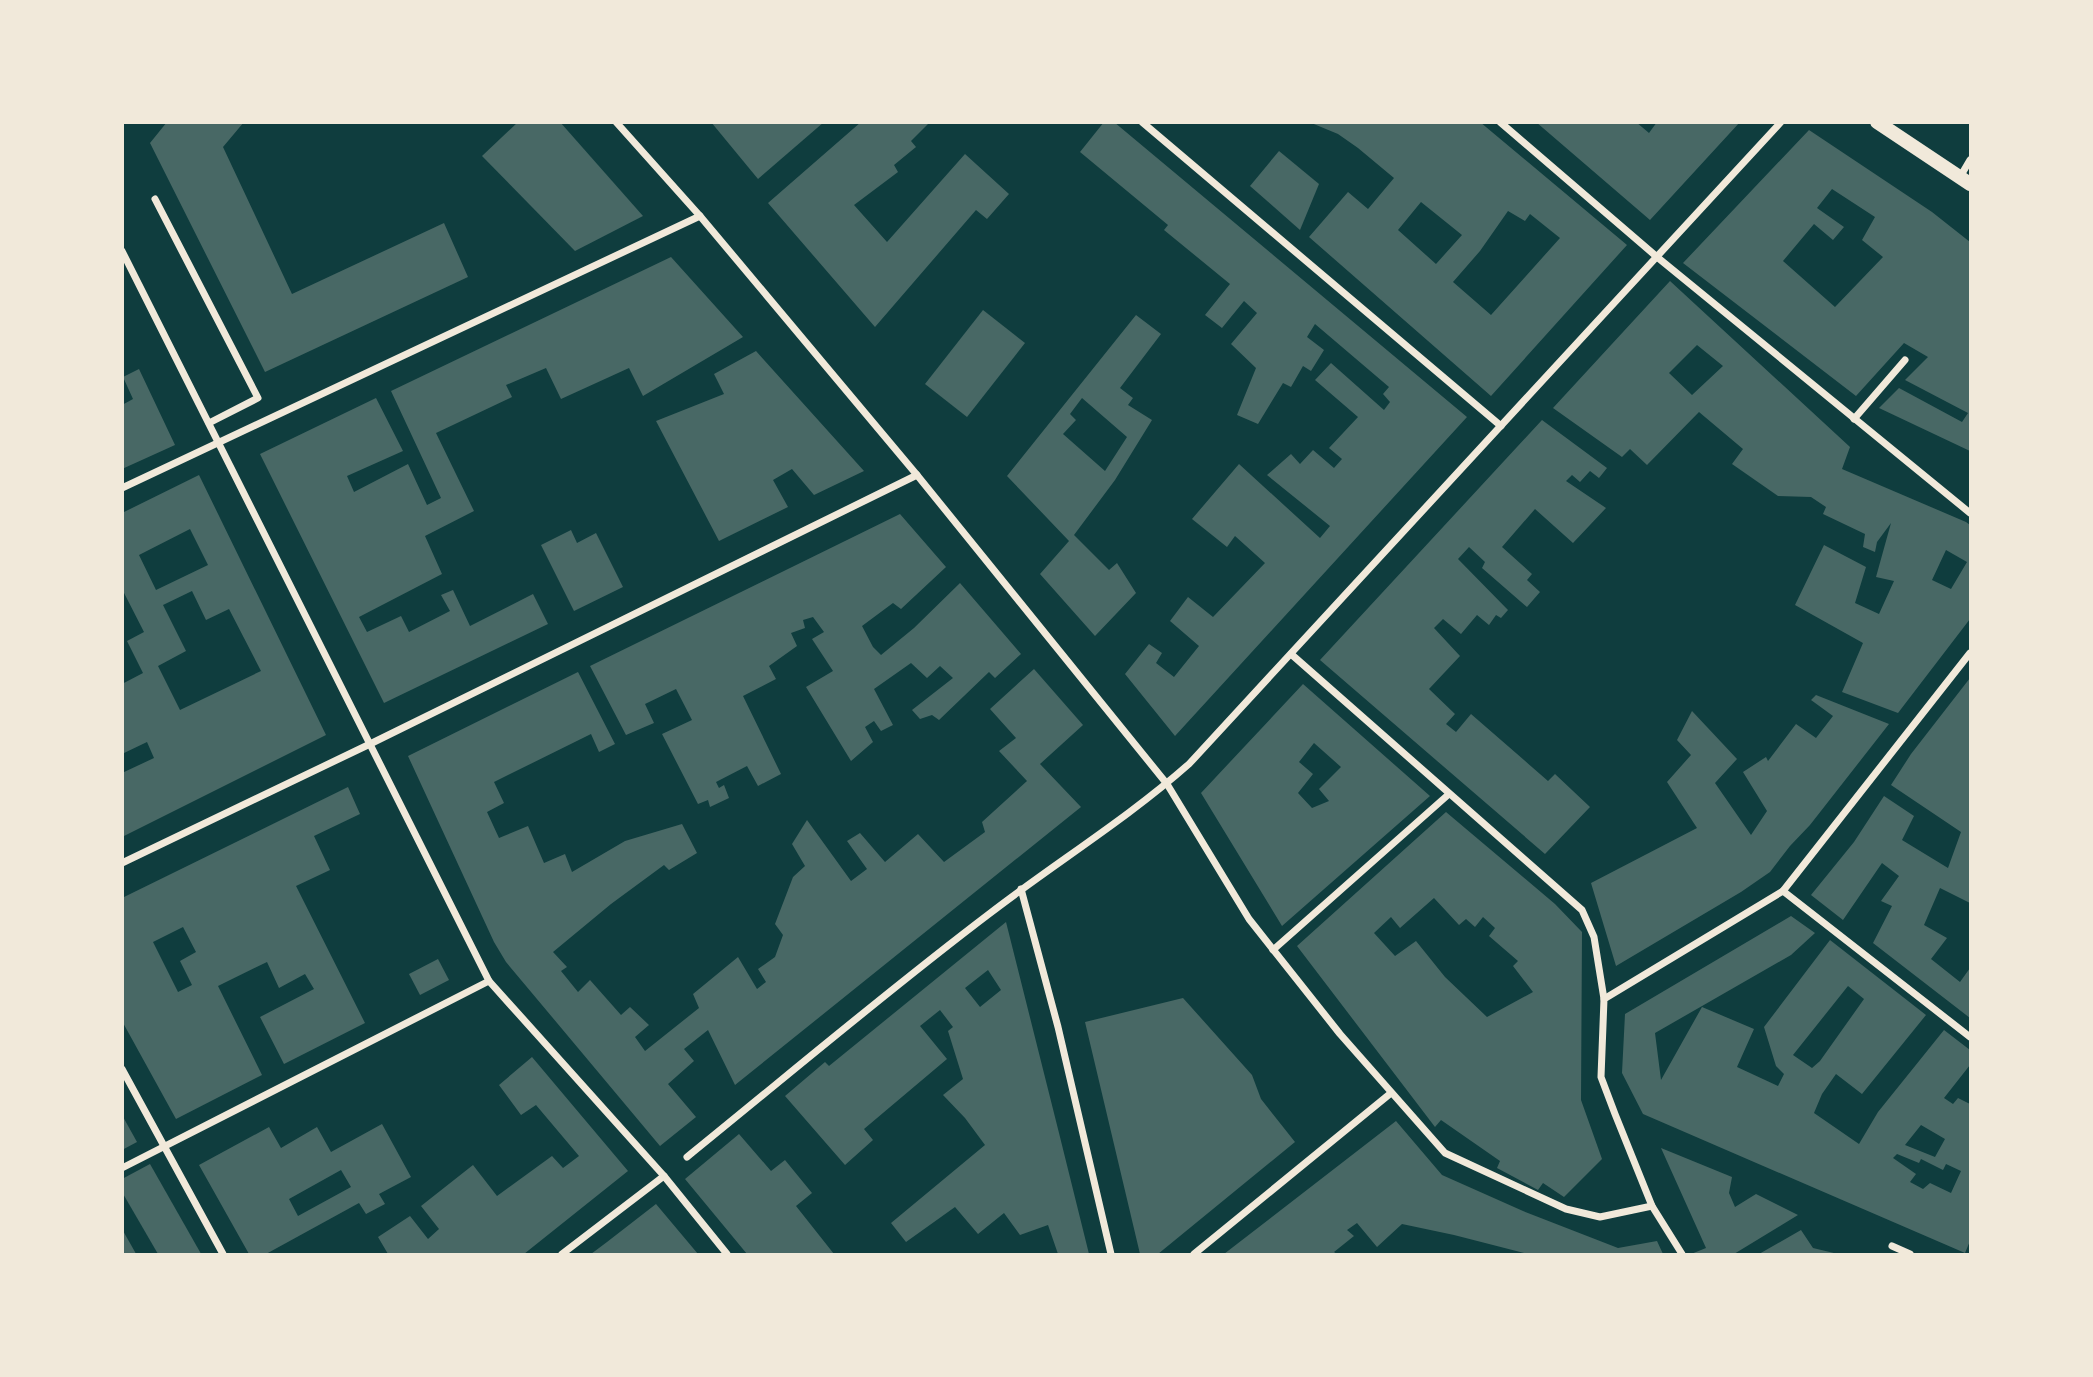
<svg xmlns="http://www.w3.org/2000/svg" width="2093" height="1377" viewBox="0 0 2093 1377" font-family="'Alegreya Sans',sans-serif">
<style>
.building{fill:#486865;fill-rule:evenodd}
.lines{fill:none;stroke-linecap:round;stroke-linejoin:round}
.minor{stroke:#f1e9da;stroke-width:7}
.secondary{stroke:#f1e9da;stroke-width:14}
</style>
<rect width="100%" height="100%" fill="#0f3d3e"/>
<g class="building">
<polygon points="167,122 244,122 223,147 292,294 444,223 468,277 265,372 150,143"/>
<polygon points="518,122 560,122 643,216 575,251 482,156"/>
<polygon points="711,122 824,122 758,179"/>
<polygon points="861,122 930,122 911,141 916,147 894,165 898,172 854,205 887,242 965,154 1009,194 987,219 976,210 875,327 768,203"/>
<polygon points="1104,122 1114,122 1467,417 1175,736 1125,674 1149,644 1162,653 1156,663 1174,677 1199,646 1170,621 1188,597 1213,617 1265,563 1235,536 1227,547 1192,519 1239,464 1320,538 1330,526 1267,475 1291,454 1300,464 1313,450 1334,468 1342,459 1329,448 1358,417 1315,380 1331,363 1384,410 1390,402 1383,394 1389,387 1315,324 1307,337 1324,350 1311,371 1303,366 1291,387 1283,383 1258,424 1237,415 1256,368 1231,344 1257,313 1244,301 1222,328 1205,315 1230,284 1164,230 1168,225 1080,152"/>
<path d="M1309 122H1480L1627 245 1491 396 1309 237 1348 192 1368 209 1394 178 1358 148 1338 134ZM1421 202 1462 235 1436 264 1398 230ZM1508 211 1525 221 1530 214 1560 238 1491 315 1453 282 1480 251Z"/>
<polygon points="1536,122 1636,122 1649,133 1657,122 1740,122 1650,220"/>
<path d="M1809 130 1932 212 1970 242V451L1879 408 1899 388 1962 422 1968 413 1905 380 1928 357 1904 343 1856 396 1683 263ZM1832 189 1875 217 1862 240 1883 257 1835 307 1783 261 1814 224 1833 240 1844 227 1817 208Z"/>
<polygon points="1279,151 1319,184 1300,230 1250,186"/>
<polygon points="671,257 743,337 643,396 629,368 561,399 546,368 506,385 512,397 436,433 474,511 425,536 442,574 359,617 367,632 401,616 409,632 450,611 441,595 453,590 470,626 533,594 548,624 384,703 260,454 376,398 403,451 347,476 354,492 408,464 427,505 441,498 391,391"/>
<path d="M1670 281 1850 447 1842 469 1966 522 1970 525V619L1898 713 1842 692 1863 643 1795 605 1824 545 1866 567 1855 603 1879 614 1894 581 1876 577 1891 523 1877 542 1875 552 1863 547 1865 534 1823 514 1826 507 1811 497 1778 496 1732 464 1743 449 1699 412 1647 465 1630 449 1622 457 1553 408ZM1697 345 1723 366 1692 395 1669 373ZM1946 550 1967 562 1951 589 1932 580Z"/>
<polygon points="983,310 1025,343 967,417 925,384"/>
<path d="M1136 315 1161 334 1120 388 1133 398 1128 405 1152 420 1115 480 1074 535 1109 570 1117 563 1136 593 1095 636 1040 574 1069 541 1007 476ZM1082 398 1127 437 1105 471 1063 434 1076 420 1070 414Z"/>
<polygon points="756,351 864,471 814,495 792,469 773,480 788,507 719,541 656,421 724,394 714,374"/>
<polygon points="139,369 175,445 122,469 122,405 133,399 123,377"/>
<polygon points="1542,420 1607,468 1599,478 1590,471 1580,482 1572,475 1566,481 1606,508 1573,543 1535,509 1502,547 1532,574 1527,580 1540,592 1527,607 1482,568 1485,562 1469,547 1458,559 1508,610 1501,618 1496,615 1489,625 1477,615 1461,634 1443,619 1434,628 1460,656 1429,689 1455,714 1446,724 1456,732 1471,714 1548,781 1555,774 1590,807 1545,854 1320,660"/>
<path d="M199 475 326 735 122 837V773L154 758 147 742 122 754V684L143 673 127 641 144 632 122 589V513ZM190 529 208 565 156 590 139 555ZM192 591 206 620 229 609 261 671 180 710 158 666 186 651 163 605Z"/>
<polygon points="900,514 946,567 901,609 893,603 862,626 873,647 881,655 914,628 960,583 1021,654 995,678 989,672 939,720 932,715 920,719 912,710 953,678 940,666 927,678 911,663 874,689 893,725 881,731 874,721 865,727 873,742 851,761 806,687 833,671 812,639 824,632 813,617 803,620 805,628 791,633 797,646 769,666 776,679 743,696 781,774 758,786 747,766 716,782 719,788 724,785 729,798 710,807 708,800 698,804 662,734 692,720 676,689 645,704 654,723 626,735 590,666"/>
<polygon points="571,530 577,543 596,533 623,587 574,611 541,545"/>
<polygon points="1034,669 1083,725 1040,764 1081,807 735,1085 708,1030 684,1049 694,1061 668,1084 696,1117 660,1146 506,962 494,942 408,756 578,672 615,744 599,752 591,734 494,782 504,803 487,812 499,838 528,826 544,863 565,854 572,872 625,841 682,824 697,853 669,870 664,865 611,904 553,952 567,967 561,971 578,992 590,980 621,1015 630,1007 649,1025 635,1037 645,1051 699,1008 693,994 738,957 757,989 766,982 758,969 775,957 783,935 775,924 793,877 805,866 792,844 807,820 851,881 867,869 847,841 860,833 885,862 918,834 944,862 985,832 982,822 1027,781 999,751 1016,738 990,709"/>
<polygon points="1970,678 1970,903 1940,888 1924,925 1947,938 1931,959 1960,982 1970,968 1970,1018 1873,943 1892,906 1881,901 1899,876 1882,863 1843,920 1811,895 1854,842 1884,796 1914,816 1902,840 1948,868 1961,832 1891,785 1911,754"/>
<path d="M1303 684 1430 796 1282 926 1201 793ZM1314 743 1341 767 1319 789 1329 801 1312 808 1298 793 1313 774 1299 762Z"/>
<polygon points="1816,695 1889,724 1810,825 1790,846 1770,872 1741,892 1616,966 1591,883 1697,828 1667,782 1691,755 1677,740 1692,711 1737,759 1715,783 1751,835 1767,811 1743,772 1766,757 1768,761 1796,724 1816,738 1833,716 1811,700"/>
<path d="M348 787 360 814 314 836 330 870 296 886 365 1023 284 1064 260 1017 314 989 305 974 279 988 267 962 224 983 218 986 262 1075 176 1119 122 1021V898ZM183 927 196 952 180 961 192 985 178 992 153 942Z"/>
<path d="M1446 812 1555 904 1582 932 1581 1100 1602 1159 1564 1197 1543 1183 1538 1190 1497 1168 1500 1161 1441 1120 1435 1127 1297 946ZM1434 898 1459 925 1466 919 1475 927 1483 917 1495 928 1489 936 1518 961 1513 966 1533 992 1487 1017 1445 977 1416 941 1395 956 1374 933 1391 917 1400 928Z"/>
<path d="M1791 916 1815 933 1791 955 1655 1033 1661 1080 1702 1007 1754 1029 1737 1067 1778 1086 1784 1074 1776 1066 1764 1027 1830 940 1926 1015 1862 1094 1836 1074 1822 1094 1814 1113 1859 1144 1878 1112 1944 1030 1970 1050V1065L1944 1098 1953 1104 1958 1098 1970 1104V1241L1965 1253 1643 1114 1622 1073 1625 1014ZM1848 986 1864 999 1820 1061 1812 1068 1793 1055ZM1921 1125 1945 1139 1935 1157 1905 1145ZM1897 1154 1919 1163 1921 1159 1943 1170 1946 1164 1961 1171 1951 1193 1930 1183 1923 1189 1910 1182 1916 1174 1893 1158Z"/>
<path d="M1006 922 1059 1133 1089 1254H1058L1048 1225 1020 1235 1004 1213 978 1234 955 1207 906 1242 891 1223 985 1145 965 1118 943 1095 963 1079 948 1031 953 1027 940 1010 920 1026 947 1059 864 1129 873 1140 845 1165 785 1096 825 1062 829 1066ZM988 970 1001 990 980 1007 965 988Z"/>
<polygon points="438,959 449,980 420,995 409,974"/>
<polygon points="1183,998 1252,1075 1261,1099 1295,1142 1158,1254 1140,1254 1085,1022"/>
<polygon points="532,1057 628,1171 524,1254 388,1254 378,1237 410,1216 428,1239 439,1229 421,1206 473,1165 497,1196 552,1156 563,1168 579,1156 536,1105 521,1115 499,1085"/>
<polygon points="122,1115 137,1142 122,1150"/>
<polygon points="1396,1121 1442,1175 1523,1211 1618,1248 1657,1241 1663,1254 1528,1254 1454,1235 1402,1224 1377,1247 1357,1223 1347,1230 1354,1236 1334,1252 1337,1254 1224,1254"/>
<path d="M382 1124 411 1177 379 1194 385 1204 366 1214 359 1203 266 1254H249L199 1165 269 1127 281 1148 317 1127 331 1152ZM341 1170 351 1187 298 1216 289 1199Z"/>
<polygon points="739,1134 771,1171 785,1160 812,1193 796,1206 834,1254 747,1254 685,1179"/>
<polygon points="1661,1148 1732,1177 1729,1193 1735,1207 1756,1194 1798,1215 1734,1254 1691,1254 1706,1248"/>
<polygon points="150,1164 200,1252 201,1254 158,1254 122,1192 122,1179"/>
<polygon points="656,1204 698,1254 591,1254 607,1242"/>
<polygon points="122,1229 135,1252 136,1254 122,1254"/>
<polygon points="1801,1230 1813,1248 1838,1254 1759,1254"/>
</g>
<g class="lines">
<g class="minor">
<polyline points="616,122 700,216 917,475 1167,784 1249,919 1340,1034 1445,1153 1566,1209 1600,1217 1652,1206"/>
<polyline points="1142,122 1501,426"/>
<polyline points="1500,122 1657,257 1970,513"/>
<polyline points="1960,177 1970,160"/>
<polyline points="155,199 258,398 209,423"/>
<polyline points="122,251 489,981 664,1176 727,1254"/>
<polyline points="1854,419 1905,360"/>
<polyline points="122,488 700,216"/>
<polyline points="1291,654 1582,910 1594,937 1604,999"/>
<polyline points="122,863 370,744 917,475"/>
<polyline points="1021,889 1058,1027 1111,1254"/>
<polyline points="1783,891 1970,1037"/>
<polyline points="1273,950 1449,794"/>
<polyline points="122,1069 223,1254"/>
<path d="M687 1157C787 1076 886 992 989 914 1055 863 1127 819 1189 764L1781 122"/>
<polyline points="122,1168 489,981"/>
<polyline points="1892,1246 1910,1254"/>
<polyline points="562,1254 664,1176"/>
<polyline points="1194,1254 1391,1093"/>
<polyline points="1682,1254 1652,1206 1615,1114 1601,1077 1604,999 1783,891 1970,653"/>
</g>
<polyline class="secondary" points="1877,122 1970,184"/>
</g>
<rect width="2093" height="1377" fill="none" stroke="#f1e9da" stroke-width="248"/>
</svg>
